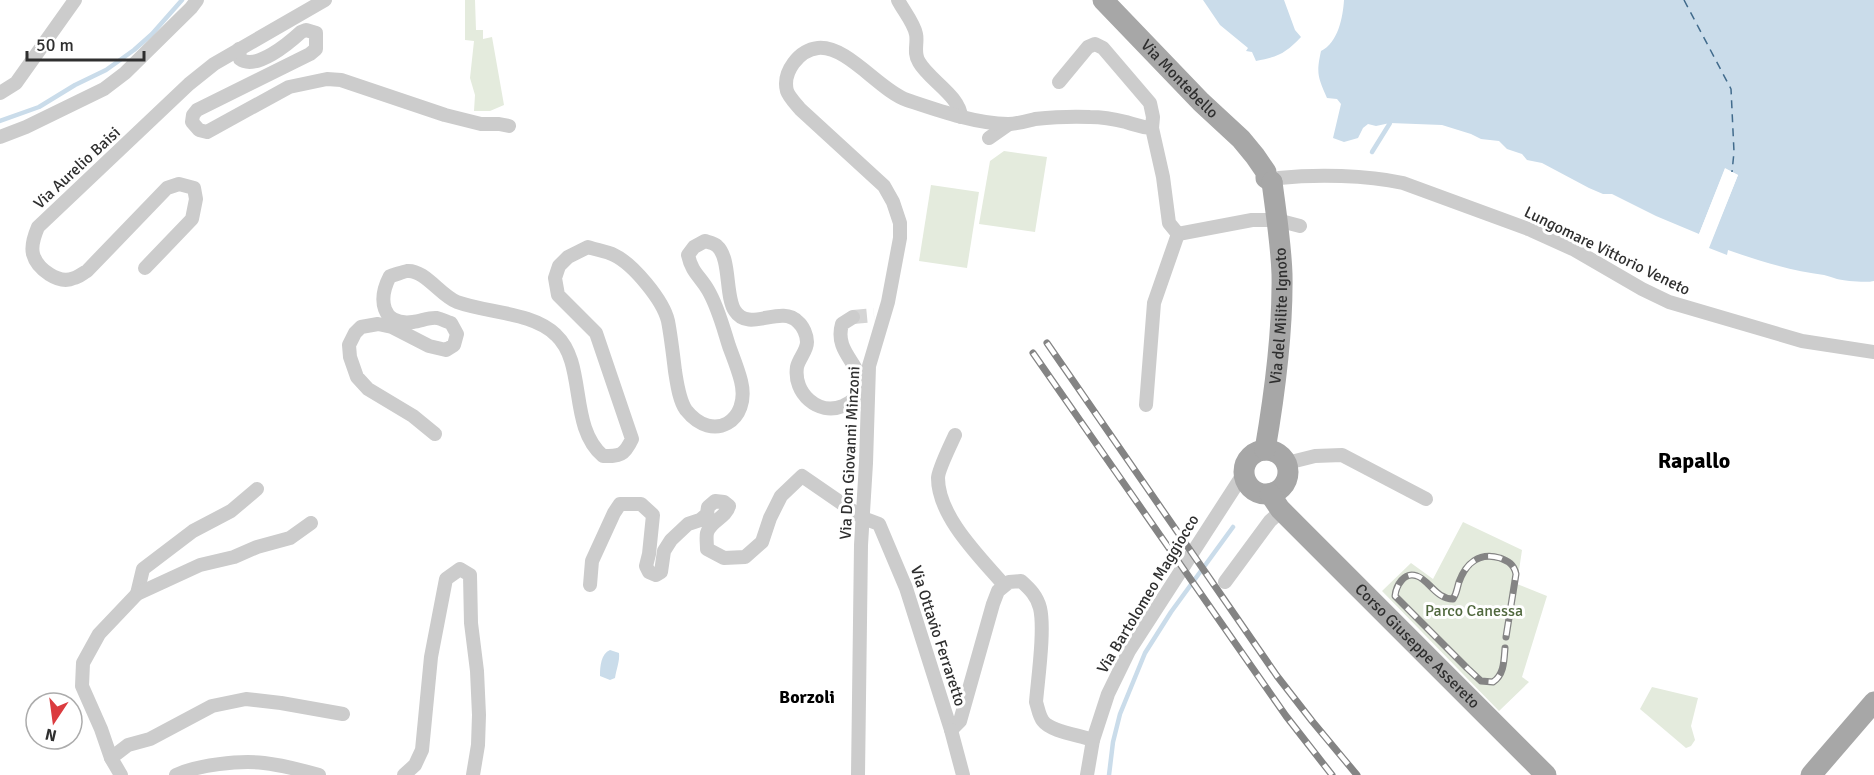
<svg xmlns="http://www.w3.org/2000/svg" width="1874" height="775" viewBox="0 0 1874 775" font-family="Signika,sans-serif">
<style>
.green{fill:#e4ebdd}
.water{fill:#cadcea}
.pier{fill:#fff}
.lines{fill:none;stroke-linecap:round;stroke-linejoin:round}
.stream{stroke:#cadcea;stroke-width:4.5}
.ferry{stroke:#416b8c;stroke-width:1.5;stroke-dasharray:8 6;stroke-linecap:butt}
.street-tunnel{stroke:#d5d5d5;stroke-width:14;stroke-dasharray:14 7;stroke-linecap:butt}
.street{stroke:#ccc;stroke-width:14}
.primary{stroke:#a7a7a7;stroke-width:21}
.rail-casing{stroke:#848484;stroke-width:7}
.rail{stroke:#fff;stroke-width:4.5;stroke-dasharray:14;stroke-linecap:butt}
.labels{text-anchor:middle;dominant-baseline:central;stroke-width:6;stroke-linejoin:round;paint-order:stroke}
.street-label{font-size:16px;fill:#2f2f2f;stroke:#fff}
.park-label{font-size:16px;fill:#50683e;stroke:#fff}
.neighbourhood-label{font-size:18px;font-weight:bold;fill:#000;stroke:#fff}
.district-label{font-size:22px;font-weight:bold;fill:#000;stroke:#fff}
</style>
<rect width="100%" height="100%" fill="#fff"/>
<g class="green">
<polygon points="465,0 475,0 476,30 483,30 483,39 492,37 504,105 490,111 474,111 475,95 470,78 474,41 465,40"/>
<polygon points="1004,151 1047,157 1035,232 979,224 990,161"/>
<polygon points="931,185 979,192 967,268 919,261"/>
<polygon points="1463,522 1522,550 1517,584 1547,596 1522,677 1529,682 1499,711 1382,591 1411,563 1433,579"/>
<polygon points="1652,687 1698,698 1691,726 1695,740 1691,746 1686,748 1640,709"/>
</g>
<g class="water">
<path d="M1203 0H1284L1295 30 1301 37C1286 53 1278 57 1256 61L1252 52 1246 51 1248 48 1220 25Z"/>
<path d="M1344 0H1874V281C1867 283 1845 281 1837 279 1833 278 1829 276 1824 275 1792 271 1759 261 1728 250L1727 255 1709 248 1738 175 1725 169 1699 234 1656 216 1612 194H1603L1589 188 1542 163 1527 160 1522 154 1507 149 1499 141 1481 139 1471 134 1442 125 1390 123 1376 126 1368 124 1363 128 1358 138 1344 142 1333 138 1341 104 1337 99 1327 98C1318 77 1316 74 1321 51 1338 43 1343 17 1344 0Z"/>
<path d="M610 650 619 653C620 661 616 670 615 678L610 680 600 676C600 666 601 654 610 650Z"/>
</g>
<polygon class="pier" points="1725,168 1738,175 1712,239 1709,238 1734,176 1726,173 1702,235 1699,234"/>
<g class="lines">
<g class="stream">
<polyline points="0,121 39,107 75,85 106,70 134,50 152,34 182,0"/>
<polyline points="1372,152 1390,123"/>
<polyline points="1109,775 1113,742 1120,714 1145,653 1171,612 1233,527"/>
</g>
<polyline class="ferry" points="1684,0 1731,89 1734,152 1732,172"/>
<polyline class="street-tunnel" points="853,317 874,315"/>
<g class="street">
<path d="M898 0C903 10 914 23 916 34 918 43 913 53 919 62 929 80 960 96 961 117"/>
<path d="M239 49 240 59C256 71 289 43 301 32L306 30 316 33V49L310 54 197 110 193 115 192 122 199 130 207 132 289 87 327 79 341 80 445 115 481 124H499L509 126"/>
<polyline points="1059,82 1088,47 1095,44 1103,48 1150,103 1153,117 1152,128"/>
<polyline points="0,93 16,83 75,0"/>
<polyline points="0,137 26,127 104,89 125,73 191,8 197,0"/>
<polyline points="989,138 1009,124"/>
<path d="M1279 178C1317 174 1366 175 1403 183L1531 230 1573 249 1642 289 1669 302 1802 341 1874 352"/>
<polyline points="1178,234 1252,220 1277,220 1300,226"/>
<path d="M145 268 192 219 196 199 194 188 179 184 167 188 87 271C83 273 79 277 74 278 59 285 37 269 33 254 31 246 35 234 38 227L189 84 214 64 325 0"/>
<polyline points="1146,405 1154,303 1178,234"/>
<path d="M435 434 413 416 368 389 357 377 350 357 349 345 355 333 361 327 378 324 392 327 429 346 446 350 454 345 457 334 451 323C447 322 442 319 437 318 430 317 421 321 413 322 381 326 378 299 390 276 395 275 402 272 407 271 424 269 441 296 457 302 487 313 533 312 556 335 587 364 568 426 603 456 620 456 624 456 632 439L596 333 558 295 555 278 559 266 568 257 588 247C596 250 606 251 614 255 633 264 663 300 668 321 671 337 673 354 675 371 677 383 679 400 686 410 713 444 751 421 741 381 738 369 733 357 729 346 723 327 718 307 708 290 700 276 692 273 688 255L694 247 705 241C708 242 714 243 717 246 731 258 725 297 735 311 749 333 781 304 798 322 803 326 807 335 807 342 807 351 799 358 797 367 793 393 818 416 843 406 850 403 856 399 859 391 867 366 833 355 842 324L853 317"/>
<path d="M955 435C951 444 938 470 938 478 938 517 981 558 1004 585"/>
<polyline points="1287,463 1315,456 1342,455 1426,499"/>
<polyline points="1225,582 1270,521 1281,511"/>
<path d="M590 585 592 561 614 513 620 504H641L653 515 649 554 646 566 649 572 656 575 661 572 664 551 671 540 688 524 700 520 707 514 708 507 715 501 724 502 729 506C726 518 710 521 707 533 706 537 707 544 707 549L724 558 745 557 762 542 770 518 781 496 802 476 863 518 879 524 906 588 951 730 960 721 993 604 998 591 1009 582 1021 581C1030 589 1037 596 1040 608 1045 629 1038 678 1036 702 1038 708 1039 716 1043 721 1051 732 1080 735 1093 740"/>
<polyline points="137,594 143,569 193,531 231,511 257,489"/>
<polyline points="951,730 963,775"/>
<polyline points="111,758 101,729 82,686 83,663 99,634 137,594 200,565 234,557 257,547 290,538 311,523"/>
<polyline points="121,775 111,758 128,745 150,739 212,706 246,699 281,703 343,714"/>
<path d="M176 775C197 765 240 760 264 763 282 765 301 770 319 775"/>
<polyline points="404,775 415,765 422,750 431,657 446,579 460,569 470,575 471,623 477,671 479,715 478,745 473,775"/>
<path d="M858 775 861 545 866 463 869 366 888 302 900 238V223L893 202 884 186 800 109C796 104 789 97 787 91 782 72 799 50 818 48 847 45 880 91 907 100 937 110 976 124 1008 124 1017 124 1027 121 1035 119 1054 117 1071 116 1090 117 1102 117 1114 119 1126 122 1136 125 1140 127 1152 128L1163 177 1169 223 1178 234"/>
<polyline points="1087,775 1093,740 1108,694 1129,651 1244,473"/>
</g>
<g class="primary">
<path id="s1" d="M1103 0 1201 102 1241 139 1255 156 1266 172V178L1272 182"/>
<circle cx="1266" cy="472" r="22"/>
<path id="s2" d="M1265 450C1275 392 1283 333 1282 274 1281 244 1276 213 1272 182"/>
<path id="s3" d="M1270 494 1280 509 1546 775"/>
<polyline points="1811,775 1874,702"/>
</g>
<g class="rail-casing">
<g id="rail">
<polyline points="1047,343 1277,676 1312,721 1357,775"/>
<polyline points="1033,353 1249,663 1286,716 1332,775"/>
<path d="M1505 648C1504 661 1504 675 1493 682L1481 681 1467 668 1395 596C1396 586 1404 571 1417 576 1429 580 1436 599 1453 599 1457 593 1457 588 1459 582 1466 563 1479 552 1500 558 1508 561 1514 564 1516 574L1506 637"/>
</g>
</g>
<use href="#rail" class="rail"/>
</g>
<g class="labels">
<g class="street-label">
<text stroke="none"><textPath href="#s1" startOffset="110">Via Montebello</textPath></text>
<text transform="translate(77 168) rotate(-43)">Via Aurelio Baisi</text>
<text transform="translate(1607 251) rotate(26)">Lungomare Vittorio Veneto</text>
<text stroke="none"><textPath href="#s2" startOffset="135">Via del Milite Ignoto</textPath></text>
<text transform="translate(850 453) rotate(-87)">Via Don Giovanni Minzoni</text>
<text transform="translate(1148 594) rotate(-59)">Via Bartolomeo Maggiocco</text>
<text transform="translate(938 636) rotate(72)">Via Ottavio Ferraretto</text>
<text stroke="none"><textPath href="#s3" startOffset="212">Corso Giuseppe Assereto</textPath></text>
</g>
<g class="park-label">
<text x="1474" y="611">Parco Canessa</text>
</g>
<g class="neighbourhood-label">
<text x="807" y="697">Borzoli</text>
</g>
<g class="district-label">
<text x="1694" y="460">Rapallo</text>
</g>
</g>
<g transform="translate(54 721) rotate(193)"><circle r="28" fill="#ffffff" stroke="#acacac" stroke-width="1.5"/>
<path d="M0-4.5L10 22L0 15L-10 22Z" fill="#db3b3f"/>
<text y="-9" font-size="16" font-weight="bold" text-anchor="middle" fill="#2f2f2f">N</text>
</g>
<path d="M27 51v9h117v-9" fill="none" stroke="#2f2f2f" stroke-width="3"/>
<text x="36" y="51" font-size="18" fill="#2f2f2f" stroke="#ffffff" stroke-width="4.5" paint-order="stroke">50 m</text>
</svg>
